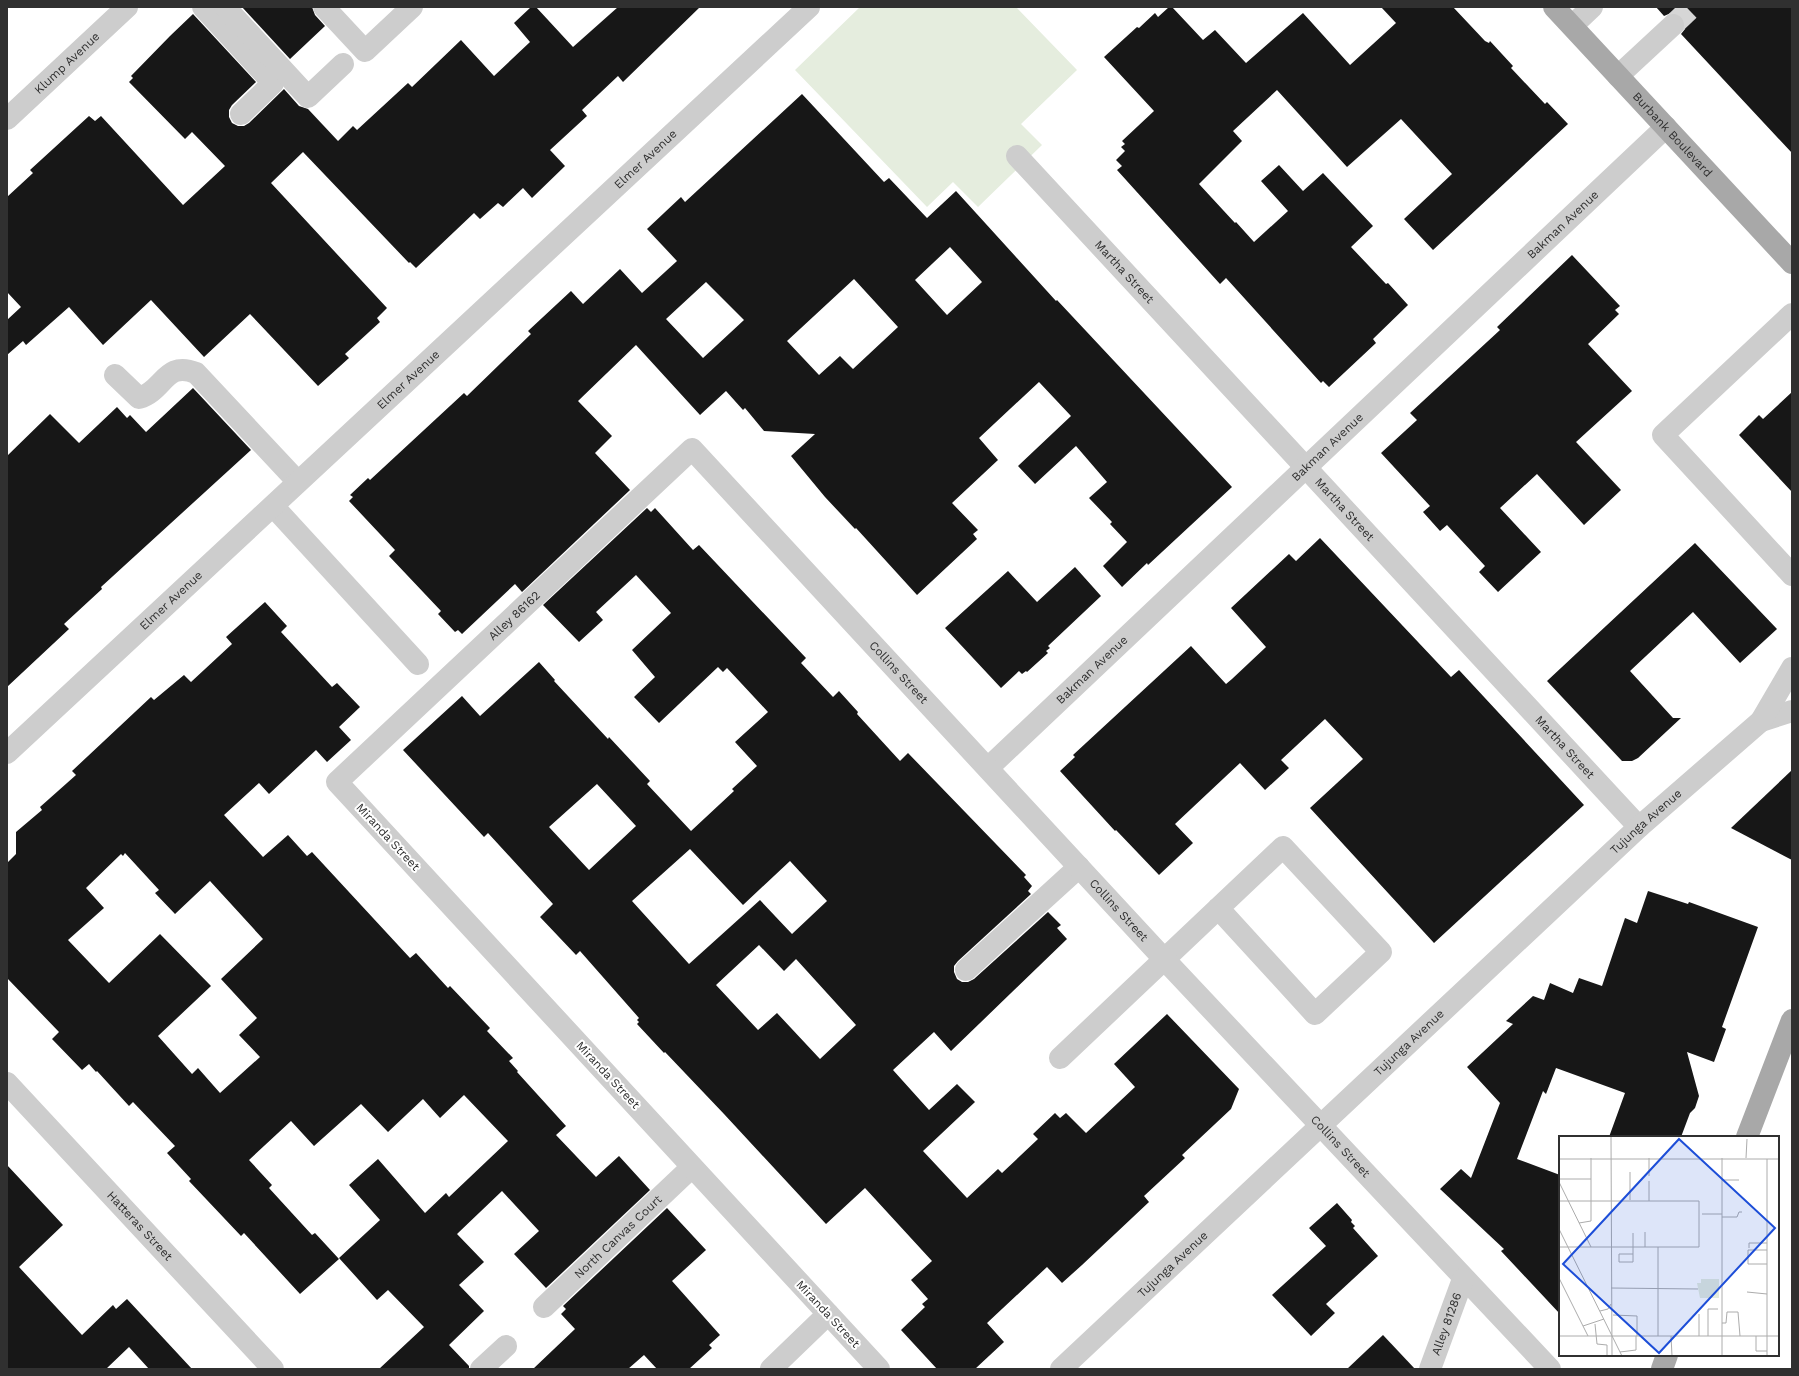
<svg xmlns="http://www.w3.org/2000/svg" width="1799" height="1376" viewBox="0 0 1799 1376" font-family="'Work Sans',sans-serif">
<style>
.green{fill:#e5edde}
.building{fill:#171717;fill-rule:evenodd}
.lines{fill:none;stroke-linecap:round;stroke-linejoin:round}
.minor-tunnel{stroke:#d6d6d6;stroke-width:22;stroke-dasharray:22 11;stroke-linecap:butt}
.minor{stroke:#cdcdcd;stroke-width:22}
.major{stroke:#a8a8a8;stroke-width:22}
.labels{text-anchor:middle;dominant-baseline:central;stroke-width:4;stroke-linejoin:round;paint-order:stroke}
.street-label{font-size:12px;fill:#303030;stroke:#fff}
.inset-road{fill:none;stroke:#acacac;stroke-width:1}
.view{fill:#1d4ed8;fill-opacity:0.15;stroke:#1d4ed8;stroke-width:2}
.inset-edge{fill:none;stroke:#303030;stroke-width:2}
</style>
<rect width="100%" height="100%" fill="#fff"/>
<polygon class="green" points="860,7 1016,7 1077,70 1021,124 1042,145 978,207 953,182 927,207 795,70"/>
<g class="building">
<polygon points="242,7 312,7 315,15 325,26 290,59"/>
<polygon points="531,7 536,7 573,47 618,7 700,7 623,82 618,76 582,110 587,116 550,150 565,166 532,198 523,188 503,207 498,203 480,219 474,213 416,268 410,262 409,263 303,152 271,183 387,308 377,318 380,322 345,354 349,358 318,386 250,314 204,357 151,300 103,345 69,307 26,345 23,341 7,355 7,320 21,307 7,292 7,197 33,173 30,170 89,116 95,121 101,116 183,205 225,166 192,132 185,139 129,82 133,78 131,76 170,36 193,14 256,82 232,105 229,110 229,117 232,123 238,126 244,126 249,123 284,89 299,106 308,109 338,141 353,126 357,130 408,83 412,87 461,40 494,76 530,42 514,23"/>
<polygon points="1169,7 1172,7 1203,40 1215,30 1246,63 1303,13 1350,65 1396,23 1381,7 1453,7 1485,41 1489,43 1490,41 1513,66 1511,68 1545,104 1547,102 1568,124 1433,250 1404,219 1452,174 1401,119 1347,167 1277,90 1233,131 1242,141 1199,184 1235,223 1236,222 1254,242 1288,211 1261,181 1279,165 1303,191 1323,173 1373,226 1351,247 1386,284 1388,283 1408,305 1373,339 1376,343 1329,387 1323,381 1321,383 1226,278 1220,284 1117,170 1122,166 1116,160 1125,151 1121,147 1125,144 1122,141 1154,111 1104,57 1137,27 1139,28 1155,13 1158,17"/>
<polygon points="1656,7 1792,7 1792,153 1681,34 1685,29 1685,23 1682,16 1676,13 1671,13 1664,16"/>
<path d="M802 94 884 182 889 178 927 218 956 191 1056 301 1057 300 1232 487 1148 565 1147 563 1122 587 1103 566 1127 542 1110 524 1112 522 1089 498 1107 482 1076 446 1035 484 1018 466 1071 416 1039 382 979 438 998 460 952 503 978 530 973 534 977 539 917 595 856 528 855 529 825 497 791 456 815 434 764 431 745 408 743 410 726 391 700 415 636 345 578 401 612 436 595 453 630 490 522 592 515 584 462 634 458 630 455 632 438 614 441 611 389 556 395 550 349 501 353 497 350 495 368 478 370 480 464 393 467 396 531 334 528 331 571 291 583 304 620 269 642 293 677 261 647 229 681 197 685 202ZM950 247 982 282 947 315 915 280ZM854 279 898 327 853 369 840 356 819 375 787 341ZM706 282 744 320 703 358 666 319Z"/>
<polygon points="1572,255 1620,306 1615,310 1619,314 1588,344 1632,391 1576,442 1621,490 1584,525 1537,474 1500,508 1541,552 1498,592 1479,572 1485,566 1447,525 1440,531 1423,512 1430,506 1381,453 1417,420 1410,413 1500,330 1497,327"/>
<polygon points="193,388 251,450 101,587 102,589 64,624 69,629 7,687 7,456 50,414 79,443 117,407 127,418 130,415 146,432"/>
<polygon points="1792,392 1792,492 1739,435 1759,415 1763,419"/>
<path d="M647 508 651 512 655 508 693 550 699 545 806 658 801 663 833 697 839 691 858 712 857 714 900 761 908 753 1026 875 1024 877 1032 886 1028 891 1031 894 958 961 954 966V972L957 979 962 982H968L974 979 1048 912 1061 925 1057 928 1067 939 951 1051 934 1032 893 1070 929 1110 957 1084 975 1102 923 1151 967 1198 998 1169 1002 1173 1038 1139 1033 1134 1055 1113 1060 1118 1066 1113 1086 1133 1135 1087 1114 1064 1167 1014 1239 1089 1231 1109 1182 1155 1185 1158 1144 1196 1149 1202 1082 1265 1062 1283 1047 1267 987 1323 1004 1342 975 1369H937L901 1330 925 1307 922 1304 928 1299 911 1280 932 1261 865 1188 826 1224 724 1114 665 1052 664 1053 637 1024 639 1022 637 1020 639 1018 580 951 576 955 540 917 553 904 488 833 484 837 403 750 462 696 480 716 539 662 555 680 554 681 608 739 609 737 650 781 647 784 691 831 734 791 732 789 757 766 735 742 768 712 727 668 723 672 718 667 659 723 634 697 655 677 632 650 671 613 636 575 596 612 603 620 579 642 543 605ZM597 784 636 826 589 870 549 827ZM690 849 743 905 790 861 827 901 792 934 760 900 689 964 632 901ZM759 945 784 971 796 959 856 1025 820 1059 777 1013 758 1030 716 985Z"/>
<polygon points="1320,538 1451,677 1459,670 1584,805 1434,943 1310,808 1363,759 1325,719 1281,760 1289,768 1265,790 1240,763 1175,824 1193,843 1159,875 1116,830 1115,831 1060,771 1075,757 1073,755 1191,646 1226,684 1232,679 1266,647 1231,608 1289,554 1296,561"/>
<polygon points="1695,543 1777,629 1740,663 1693,612 1630,671 1673,718 1681,718 1638,758 1632,761 1622,761 1547,681"/>
<polygon points="1075,567 1101,596 1048,646 1050,648 1046,651 1048,653 1027,672 1026,671 1022,674 1019,671 1001,688 945,628 1008,571 1037,602"/>
<path d="M265 602 287 626 281 632 332 687 337 683 360 707 339 727 351 740 327 762 316 750 269 794 259 783 224 815 263 857 288 835 307 856 312 852 410 958 416 953 448 988 450 986 490 1028 487 1031 513 1058 509 1061 518 1071 517 1072 566 1126 556 1135 596 1177 619 1156 650 1190 546 1288 514 1254 539 1231 502 1191 457 1234 484 1262 459 1285 484 1311 449 1345 469 1366V1369H379L424 1327 388 1290 377 1300 339 1258 380 1220 349 1185 378 1159 425 1213 446 1193 449 1197 508 1141 464 1095 440 1118 423 1099 388 1132 361 1104 314 1146 291 1121 249 1160 272 1185 269 1188 312 1235 315 1233 339 1259 300 1294 244 1233 241 1236 189 1181 191 1179 167 1153 175 1146 133 1102 129 1106 97 1071 96 1072 89 1064 82 1070 52 1039 59 1032 7 978V863L16 854V832L42 810 40 807 76 775 72 771 151 697 154 700 184 675 191 682 232 644 226 637ZM125 853 159 890 155 893 175 914 210 881 263 939 221 979 257 1018 239 1035 260 1057 220 1093 198 1068 192 1074 158 1036 211 986 160 934 109 983 68 940 104 908 86 888 121 854 123 856Z"/>
<polygon points="1792,770 1792,860 1731,828"/>
<polygon points="1648,891 1688,904 1689,902 1758,927 1722,1027 1726,1029 1714,1062 1687,1052 1699,1096 1695,1108 1690,1113 1681,1137 1609,1137 1625,1093 1556,1068 1546,1094 1543,1091 1517,1159 1560,1175 1560,1314 1501,1251 1504,1249 1440,1189 1461,1169 1471,1178 1500,1103 1467,1067 1513,1024 1506,1021 1533,996 1544,1000 1550,983 1573,993 1579,978 1602,986 1625,918 1637,923"/>
<polygon points="7,1165 63,1225 19,1267 82,1335 113,1305 116,1309 127,1299 192,1369 149,1369 129,1347 106,1369 7,1369"/>
<polygon points="1337,1203 1352,1220 1351,1222 1355,1226 1353,1228 1378,1256 1326,1304 1335,1313 1311,1336 1272,1295 1326,1246 1309,1228"/>
<polygon points="667,1208 706,1250 672,1281 720,1335 709,1345 712,1348 689,1369 657,1369 644,1355 628,1369 533,1369 575,1329 561,1314 566,1309 563,1306"/>
<polygon points="1383,1335 1415,1369 1347,1369"/>
</g>
<g class="lines">
<polyline class="minor-tunnel" points="1673,25 1692,7"/>
<g class="minor">
<polyline points="203,7 273,83 241,114"/>
<polyline points="225,7 308,97 343,64"/>
<polyline points="324,7 365,51 412,7"/>
<polyline points="1572,26 1592,7"/>
<polyline points="1618,76 1673,25"/>
<path id="s1" d="M7 119 127 7"/>
<path id="s2" d="M1017 156 1639 827"/>
<polyline points="1792,314 1663,435 1792,575"/>
<path d="M115 375 139 398C164 391 165 360 196 373L298 482"/>
<polyline points="273,506 418,664"/>
<polyline points="1761,721 1792,711"/>
<path id="s3" d="M7 753 809 7"/>
<path id="s4" d="M988 768 1666 127"/>
<polyline points="966,970 1079,867"/>
<polyline points="1060,1058 1283,847 1381,952 1315,1014 1218,908"/>
<path id="s5" d="M7 1083 273 1369"/>
<path id="s6" d="M544 1307 692 1167"/>
<polyline points="481,1369 506,1346"/>
<polyline points="771,1369 828,1314"/>
<path id="s7" d="M879 1369 337 782 692 449 1164 959 1550 1369"/>
<path id="s8" d="M1061 1369 1639 827 1761 721 1792 668"/>
<path id="s9" d="M1430 1369 1463 1279"/>
</g>
<g class="major">
<path id="s10" d="M1554 7 1792 263"/>
<polyline points="1747,1137 1792,1020"/>
<polyline points="1662,1369 1667,1355"/>
</g>
</g>
<g class="labels">
<g class="street-label">
<text stroke="none"><textPath href="#s1" startOffset="82">Klump Avenue</textPath></text>
<text stroke="none"><textPath href="#s10" startOffset="174">Burbank Boulevard</textPath></text>
<text stroke="none"><textPath href="#s3" startOffset="872">Elmer Avenue</textPath></text>
<text stroke="none"><textPath href="#s4" startOffset="791">Bakman Avenue</textPath></text>
<text stroke="none"><textPath href="#s2" startOffset="158">Martha Street</textPath></text>
<text stroke="none"><textPath href="#s3" startOffset="548">Elmer Avenue</textPath></text>
<text stroke="none"><textPath href="#s4" startOffset="467">Bakman Avenue</textPath></text>
<text stroke="none"><textPath href="#s2" startOffset="482">Martha Street</textPath></text>
<text stroke="none"><textPath href="#s3" startOffset="224">Elmer Avenue</textPath></text>
<text stroke="none"><textPath href="#s7" startOffset="1042">Alley 86162</textPath></text>
<text stroke="none"><textPath href="#s4" startOffset="143">Bakman Avenue</textPath></text>
<text stroke="none"><textPath href="#s7" startOffset="1590">Collins Street</textPath></text>
<text stroke="none"><textPath href="#s2" startOffset="806">Martha Street</textPath></text>
<text stroke="none"><textPath href="#s8" startOffset="801">Tujunga Avenue</textPath></text>
<text transform="translate(388 837) rotate(47)">Miranda Street</text>
<text stroke="none"><textPath href="#s7" startOffset="1914">Collins Street</textPath></text>
<text stroke="none"><textPath href="#s8" startOffset="477">Tujunga Avenue</textPath></text>
<text transform="translate(608 1075) rotate(47)">Miranda Street</text>
<text stroke="none"><textPath href="#s7" startOffset="2238">Collins Street</textPath></text>
<text stroke="none"><textPath href="#s5" startOffset="195">Hatteras Street</textPath></text>
<text stroke="none"><textPath href="#s6" startOffset="102">North Canvas Court</textPath></text>
<text stroke="none"><textPath href="#s8" startOffset="153">Tujunga Avenue</textPath></text>
<text transform="translate(828 1314) rotate(47)">Miranda Street</text>
<text stroke="none"><textPath href="#s9" startOffset="48">Alley 81286</textPath></text>
</g>
</g>
<g transform="translate(1559 1136)">
<rect width="220" height="220" fill="#fff"/>
<path d="M142 143H160V162H141L138 147H142Z" fill="#e5edde"/>
<path class="inset-road" d="M52 0 53 220M90 22V40M163 22V220M187 22 188 3M0 23H220M208 23V220M71 36V64M0 43H32M163 44H180M90 45V65M0 46 32 111M0 65H140V111H0M143 78H163M163 81H178L180 76H183M20 87 32 85V22M0 93 63 220M74 97V126H60V118H74M86 111V96M99 111V200M190 112V107H208M208 114H189V128H208M0 142 29 200M52 152 139 153M188 156 208 158M41 175 49 173 52 168M54 179 78 180V200M163 187H167L168 176H179L181 200M36 188 38 208 48 209V220M24 190 45 183M0 200H220M112 200 113 220M140 200V178M149 200V173H159M197 200V215H208M61 216 77 214V200"/>
<path class="view" d="M120 3 216 92 100 217 4 128Z"/>
<rect width="220" height="220" class="inset-edge"/>
</g>
<rect width="1799" height="1376" fill="none" stroke="#303030" stroke-width="16"/>
</svg>
